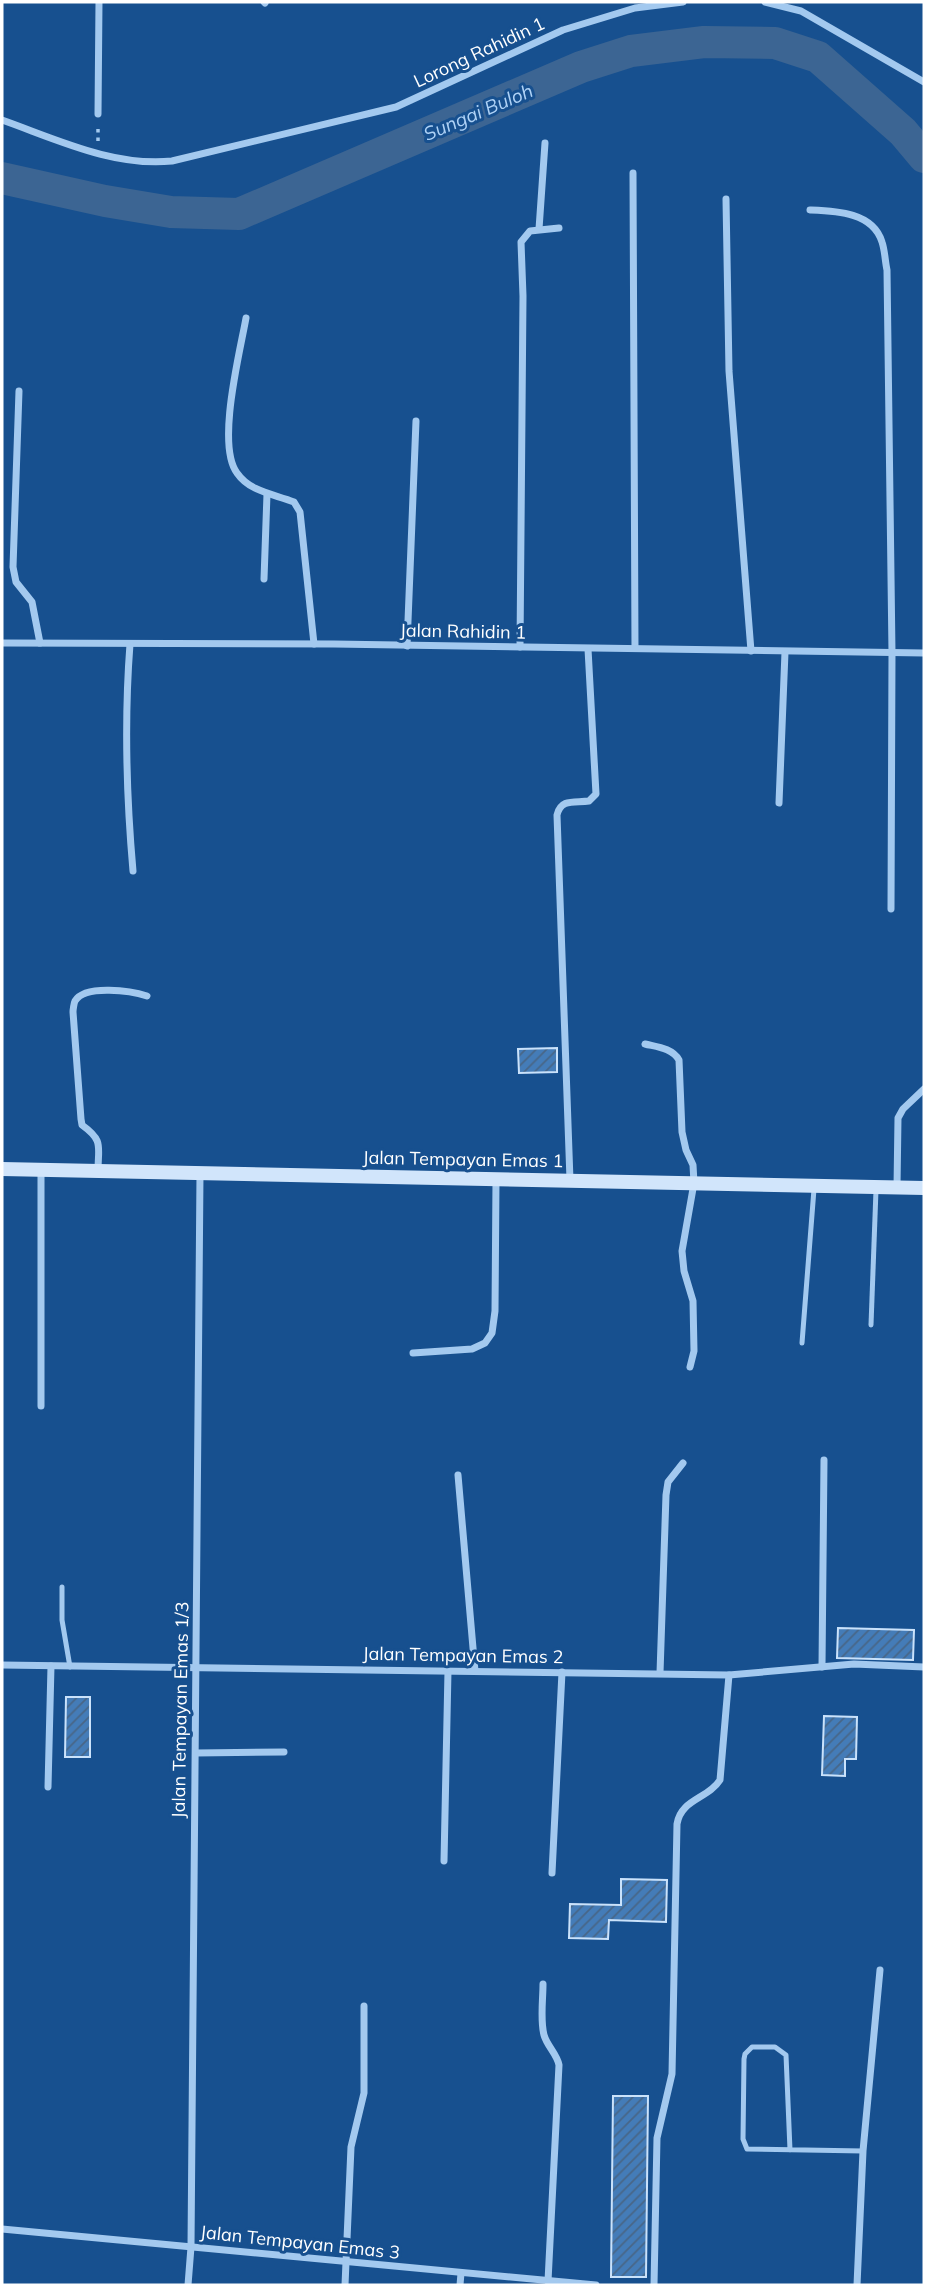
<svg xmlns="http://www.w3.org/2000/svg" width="926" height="2287" viewBox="0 0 926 2287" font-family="Mulish,sans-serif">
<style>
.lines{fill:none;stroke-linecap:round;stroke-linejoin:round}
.river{stroke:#3c6593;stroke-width:32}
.building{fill:url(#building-hatch);stroke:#cae2fb;stroke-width:2}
.path{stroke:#a3c9ef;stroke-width:3.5;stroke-dasharray:3.5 5;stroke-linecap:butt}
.lane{stroke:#a3c9ef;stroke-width:5}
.street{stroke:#a3c9ef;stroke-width:7}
.secondary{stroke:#d1e5fb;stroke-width:14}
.labels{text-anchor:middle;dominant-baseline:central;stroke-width:6;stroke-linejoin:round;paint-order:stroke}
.street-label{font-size:18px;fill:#fff;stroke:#17508f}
.water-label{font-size:19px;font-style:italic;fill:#afd2f6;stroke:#17508f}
</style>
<defs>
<pattern id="building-hatch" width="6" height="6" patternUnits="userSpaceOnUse" patternTransform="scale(1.75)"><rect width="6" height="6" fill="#447cb8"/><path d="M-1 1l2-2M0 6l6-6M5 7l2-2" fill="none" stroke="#486687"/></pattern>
</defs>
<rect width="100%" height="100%" fill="#17508f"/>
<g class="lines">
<polyline class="river" points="2,178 105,201 171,212 239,214 581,67 631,51 704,42 775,43 818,57 903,132 924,157"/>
</g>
<g class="building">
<polygon points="557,1048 557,1072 519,1073 518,1049"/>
<polygon points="838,1628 914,1630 913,1660 837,1658"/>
<polygon points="66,1697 90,1697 90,1757 65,1757"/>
<polygon points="824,1716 857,1717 856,1759 845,1759 845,1776 822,1775"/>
<polygon points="621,1879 667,1880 666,1922 609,1920 608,1939 569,1938 570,1904 621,1905"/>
<polygon points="613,2096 648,2096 646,2277 611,2277"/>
</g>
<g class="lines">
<polyline class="path" points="98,141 98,125"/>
<g class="lane">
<polyline points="871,1325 876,1190"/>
<polyline points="802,1343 814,1189"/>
<polyline points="62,1587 62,1620 70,1667"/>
<polyline points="790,2150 786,2055 775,2047 752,2047 745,2054 744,2059 743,2139 747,2149 863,2151"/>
</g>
<g class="street">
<polyline points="264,2 265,3"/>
<polyline points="765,2 801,11 924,82"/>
<polyline points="98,114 99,2"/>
<path d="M2 120C56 139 113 167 172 161L396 107 563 30 635 8 683 2"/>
<polyline points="633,173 635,648"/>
<polyline points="726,199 729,371 751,651"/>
<path d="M810 210C836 211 873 212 882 242 885 251 885 261 887 270L892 653 891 909"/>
<polyline points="539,229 545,143"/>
<path d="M246 318C240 352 216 445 237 473 250 492 274 494 294 502L300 512 314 644"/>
<polyline points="19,391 13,567 16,582 32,602 40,643"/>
<polyline points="264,579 267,494"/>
<polyline points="2,643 334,644 924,653"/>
<path d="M130 644C124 722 126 792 133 871"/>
<polyline points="407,646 416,421"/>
<polyline points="520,647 523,296 521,242 530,231 559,228"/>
<polyline points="779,803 785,652"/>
<path d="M645 1044C657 1047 672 1048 679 1060L682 1132 686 1150 693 1165 694 1183 682 1251 684 1271 693 1301 694 1351 690 1367"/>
<path d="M98 1171C98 1146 104 1141 82 1125L81 1119 73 1012C73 1010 74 1003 75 1001 85 984 132 991 147 996"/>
<path d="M570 1180 557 815C561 798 575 803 589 801L596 794 588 649"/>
<polyline points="897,1187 898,1118 903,1109 924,1089"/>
<polyline points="413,1353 472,1349 485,1343 492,1333 495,1311 496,1180"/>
<polyline points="41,1406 41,1170"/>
<polyline points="458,1475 475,1671"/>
<polyline points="2,1665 729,1675 854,1664 924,1667"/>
<polyline points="822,1667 824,1460"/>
<polyline points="660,1673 666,1495 668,1482 683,1463"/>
<polyline points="196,1753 284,1752"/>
<polyline points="48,1787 51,1666"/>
<polyline points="444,1861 448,1671"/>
<polyline points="552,1873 562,1672"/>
<path d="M543 1984C543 2000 540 2020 544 2035 547 2046 557 2054 559 2065L548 2281"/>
<polyline points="2,2229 596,2285"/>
<polyline points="188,2285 191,2247 200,1174"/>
<polyline points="345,2285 351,2147 364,2093 364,2006"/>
<polyline points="460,2285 461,2273"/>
<path d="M654 2285 657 2138 672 2074 677 1824C681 1799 708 1799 720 1780L729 1675"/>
<polyline points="857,2285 863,2151 880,1970"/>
</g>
<polyline class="secondary" points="2,1169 924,1188"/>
</g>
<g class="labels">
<g class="street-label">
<text transform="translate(479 52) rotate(-25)">Lorong Rahidin 1</text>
<text transform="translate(463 631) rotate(1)">Jalan Rahidin 1</text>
<text transform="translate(463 1159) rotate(1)">Jalan Tempayan Emas 1</text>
<text transform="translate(463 1655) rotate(1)">Jalan Tempayan Emas 2</text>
<text transform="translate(180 1710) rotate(-89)">Jalan Tempayan Emas 1/3</text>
<text transform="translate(300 2242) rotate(6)">Jalan Tempayan Emas 3</text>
</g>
<g class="water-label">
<text transform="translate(478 112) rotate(-23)">Sungai Buloh</text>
</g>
</g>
<rect width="926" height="2287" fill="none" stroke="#ffffff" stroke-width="7"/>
</svg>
